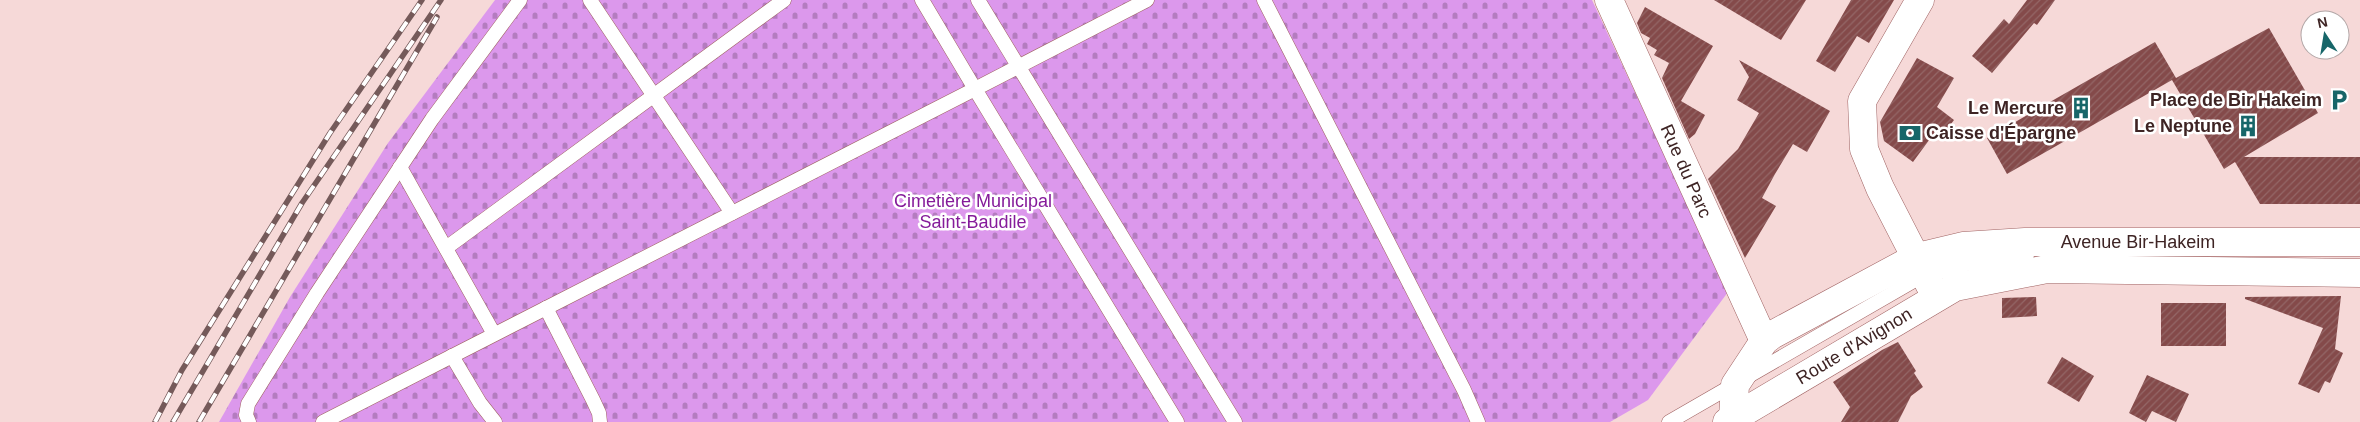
<svg xmlns="http://www.w3.org/2000/svg" width="2360" height="422" viewBox="0 0 2360 422" font-family="Helvetica,sans-serif">
<style>
.cemetery{fill:url(#cemetery-stones)}
.building{fill:url(#building-hatch)}
.lines{fill:none;stroke-linecap:round;stroke-linejoin:round}
.lane-casing{stroke:#a06363;stroke-width:15}
.street-casing{stroke:#a06363;stroke-width:29}
.secondary-casing{stroke:#a06363;stroke-width:29}
.lane{stroke:#fff;stroke-width:14}
.street{stroke:#fff;stroke-width:28}
.secondary{stroke:#fff;stroke-width:28}
.rail-casing{stroke:#755a5a;stroke-width:5.5}
.rail{stroke:#fff;stroke-width:4;stroke-dasharray:11;stroke-linecap:butt}
.labels{text-anchor:middle;dominant-baseline:central;stroke-width:5;stroke-linejoin:round;paint-order:stroke}
.poi-label{font-size:18px;font-weight:bold;fill:#3e2424;stroke:#fff;text-anchor:end}
.street-label{font-size:18px;fill:#3e2424;stroke:#fff}
.park-label{font-size:18px;fill:#851b9a;stroke:#fff}
</style>
<defs>
<pattern id="cemetery-stones" width="16" height="16" patternUnits="userSpaceOnUse" patternTransform="scale(1.25)"><rect width="16" height="16" fill="#dc98ec"/><path d="M2 7V4a2 2 0 0 1 4 0v3zM10 15v-3a2 2 0 0 1 4 0v3z" fill="#b47cbf"/></pattern>
<pattern id="building-hatch" width="6" height="6" patternUnits="userSpaceOnUse" patternTransform="scale(1.25)"><rect width="6" height="6" fill="#844a4a"/><path d="M-1 1l2-2M0 6l6-6M5 7l2-2" fill="none" stroke="#946767"/></pattern>
</defs>
<rect width="100%" height="100%" fill="#f6d9d8"/>
<polygon class="cemetery" points="495,0 1592,0 1728,292 1648,400 1610,422 219,422 290,297 388,143"/>
<g class="building">
<polygon points="1714,0 1806,0 1781,40"/>
<polygon points="1851,0 1894,0 1869,43 1857,36 1835,72 1816,61"/>
<polygon points="2027,0 2055,0 2037,25 2034,23 1992,73 1972,56 2004,19 2009,24"/>
<polygon points="1645,7 1713,46 1681,101 1705,115 1695,134 1689,139 1662,78 1669,63 1654,55 1657,50 1647,44 1650,38 1641,33 1637,23"/>
<polygon points="2269,28 2318,113 2244,157 2360,157 2360,204 2260,204 2235,162 2224,169 2172,80 2007,174 1987,138 2155,42 2176,78"/>
<polygon points="1917,58 1954,78 1937,107 1954,120 1942,136 1935,132 1913,162 1884,141 1880,122"/>
<polygon points="1739,60 1830,111 1807,152 1793,144 1775,174 1762,198 1776,206 1745,258 1708,179 1738,149 1759,113 1737,100 1749,77"/>
<polygon points="2341,296 2335,349 2343,353 2330,383 2325,381 2319,393 2298,384 2323,328 2245,299 2245,297"/>
<polygon points="2036,297 2037,316 2002,318 2002,298"/>
<rect x="2161" y="303" width="65" height="43"/>
<polygon points="1898,342 1916,371 1914,373 1923,387 1911,396 1898,422 1841,422 1850,407 1833,382 1882,350"/>
<polygon points="2062,357 2094,376 2079,402 2047,383"/>
<polygon points="2147,375 2189,394 2176,422 2152,411 2146,422 2129,413"/>
</g>
<g class="lines">
<g class="lane-casing">
<g id="lane">
<polyline points="590,0 732,213"/>
<polyline points="978,0 1235,422"/>
<polyline points="1147,0 975,89 1177,422"/>
<polyline points="1264,0 1464,390 1478,422"/>
<polyline points="400,167 494,334"/>
<polyline points="446,248 784,0"/>
<polyline points="546,308 593,400 599,413 600,422"/>
<polyline points="452,356 480,403 495,422"/>
<polyline points="249,422 246,415 248,404 317,293 432,119 520,0"/>
<polyline points="323,422 975,89 922,0"/>
<polyline points="1669,422 1917,279 1966,264 2027,255"/>
</g>
</g>
<g class="street-casing">
<polyline id="street" points="1609,0 1764,341"/>
</g>
<g class="secondary-casing">
<g id="secondary">
<polyline points="1920,0 1862,101 1864,149 1880,188 1936,297"/>
<polyline points="1733,418 1735,385 1764,341 1772,335 1917,257 1963,246 2025,242 2360,242"/>
<polyline points="1727,422 1955,287 2047,269 2360,273"/>
</g>
</g>
<use href="#lane" class="lane"/>
<use href="#street" class="street"/>
<use href="#secondary" class="secondary"/>
<g class="rail-casing">
<g id="rail">
<polyline points="155,422 182,370 330,133 422,0"/>
<polyline points="173,422 302,203 441,0"/>
<polyline points="199,422 437,17"/>
</g>
</g>
<use href="#rail" class="rail"/>
</g>
<defs>
<g id="parking-bare" transform="scale(1.725)"><path d="M-3.5-5.5H1a3.5 3.5 0 0 1 0 7H-1V5.5H-3.5ZM-1-3.4V-.6H.8a1.4 1.4 0 0 0 0-2.8Z" fill="#176669" stroke="#fff" stroke-width="2.5" paint-order="stroke"/></g>
<g id="building-bare" transform="scale(1.725)"><path d="M-4-6H4V6H1V3H-1V6H-4ZM-2.5-4.3h1.7v1.8h-1.7ZM.8-4.3h1.7v1.8H.8ZM-2.5-1h1.7V.8h-1.7ZM.8-1h1.7V.8H.8Z" fill="#176669" stroke="#fff" stroke-width="2.5" paint-order="stroke"/></g>
<g id="bank-bare" transform="scale(1.725)"><path d="M-6-4H6V4H-6ZM0-2.3a2.3 2.3 0 1 0 0 4.6a2.3 2.3 0 1 0 0-4.6Z" fill="#176669" stroke="#fff" stroke-width="2.5" paint-order="stroke"/></g>
</defs>
<g fill-rule="evenodd">
<use href="#parking-bare" x="2339" y="100"/>
<use href="#building-bare" x="2081" y="108"/>
<use href="#building-bare" x="2248" y="126"/>
<use href="#bank-bare" x="1910" y="133"/>
</g>
<g class="labels">
<g class="poi-label">
<text x="2322" y="100">Place de Bir Hakeim</text>
<text x="2064" y="108">Le Mercure</text>
<text x="2232" y="126">Le Neptune</text>
<text x="1926" y="133" text-anchor="start">Caisse d'Épargne</text>
</g>
<g class="street-label">
<text transform="translate(1686 171) rotate(66)">Rue du Parc</text>
<text x="2138" y="242">Avenue Bir-Hakeim</text>
<text transform="translate(1854 346) rotate(-31)">Route d'Avignon</text>
</g>
<g class="park-label">
<text x="973" y="201">Cimetière Municipal<tspan x="973" dy="21">Saint-Baudile</tspan></text>
</g>
</g>
<g transform="translate(2325 35) rotate(348)"><circle r="24" fill="#ffffff" stroke="#b2a7a7"/>
<path d="M0-4L9 19L0 12L-9 19Z" fill="#176669"/>
<text y="-8" font-size="14" font-weight="bold" text-anchor="middle" fill="#3e2424">N</text>
</g>
</svg>
